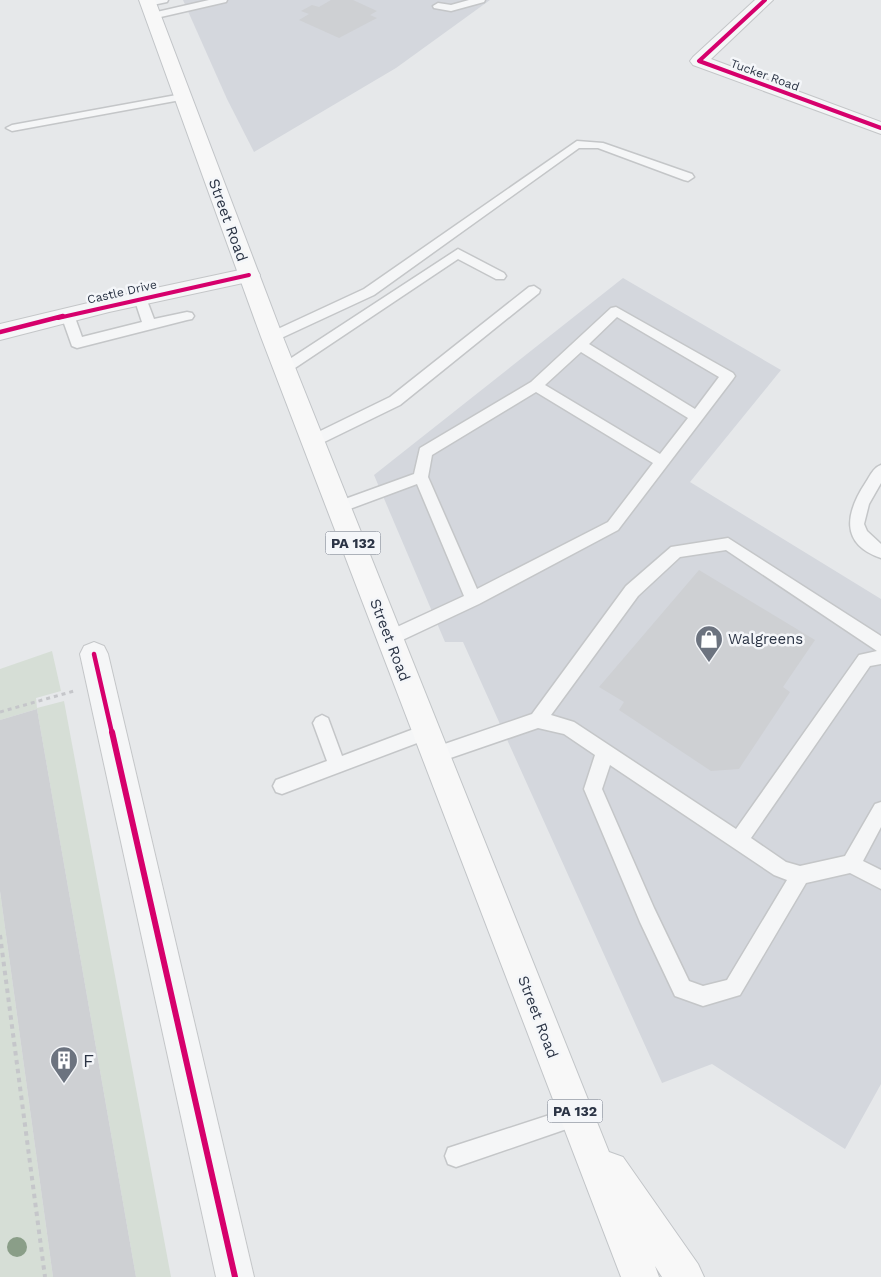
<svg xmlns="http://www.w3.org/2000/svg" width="881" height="1277" viewBox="0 0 881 1277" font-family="'Work Sans',sans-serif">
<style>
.built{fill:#d4d7dd}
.green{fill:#d6ded6}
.building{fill:#ced0d3}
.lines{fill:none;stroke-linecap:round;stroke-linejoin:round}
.service-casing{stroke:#c4c6c8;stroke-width:3}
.minor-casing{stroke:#c4c6c8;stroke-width:2}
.primary-casing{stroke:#c2c5c8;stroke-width:2}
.path-far1{stroke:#c5c6ca;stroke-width:3;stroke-dasharray:4 4;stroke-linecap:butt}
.path{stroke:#c5c6ca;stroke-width:4;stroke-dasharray:4.5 4.5;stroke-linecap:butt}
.service{fill:#f5f6f7;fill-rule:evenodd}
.minor{fill:#f5f6f7;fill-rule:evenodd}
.primary{fill:#f8f8f8;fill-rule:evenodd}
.cycleway-far2-casing{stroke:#f4f6f9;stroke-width:6}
.cycleway-far1-casing{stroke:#f4f6f9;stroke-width:8}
.cycleway-casing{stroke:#f4f6f9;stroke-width:9}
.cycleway-far2{stroke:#d6006c;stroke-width:4}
.cycleway-far1{stroke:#d6006c;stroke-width:4.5}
.cycleway{stroke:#d6006c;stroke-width:6}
.tree{fill:#8a9e88}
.labels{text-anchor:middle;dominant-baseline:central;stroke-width:5;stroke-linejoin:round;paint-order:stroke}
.far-street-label{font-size:12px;fill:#2b3445;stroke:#f4f6f9}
.shield{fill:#f4f6f9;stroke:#676e7b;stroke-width:1}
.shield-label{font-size:14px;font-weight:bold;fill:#2b3445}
.street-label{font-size:15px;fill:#2b3445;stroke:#f4f6f9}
.poi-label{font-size:15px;fill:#2b3445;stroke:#f4f6f9;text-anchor:start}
.near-poi-label{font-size:18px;fill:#2b3445;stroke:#f4f6f9;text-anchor:start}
</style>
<rect width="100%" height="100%" fill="#e6e8ea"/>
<g class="built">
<polygon points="183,0 490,0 396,68 254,152 227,99"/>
<polygon points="623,278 781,370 690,482 881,599 881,1084 845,1149 712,1064 662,1083 463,642 445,642 374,475"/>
</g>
<g class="green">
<polygon points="52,651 61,691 36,698 37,708 64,701 171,1277 136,1277 37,709 0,720 0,669"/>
<polygon points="0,891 53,1277 0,1277"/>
</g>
<g class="building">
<polygon points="331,0 353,0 377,11 370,15 377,18 339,38 299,20 309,14 301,11 312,5 319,7"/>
<polygon points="699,570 815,640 783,687 790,692 739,769 711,771 619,710 624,702 599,687"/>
<polygon points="37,709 136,1277 53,1277 0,891 0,720"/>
</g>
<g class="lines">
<g class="service-casing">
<g id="service">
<polygon points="168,0 167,2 148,6 143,3 148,0"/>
<polygon points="209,0 227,0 226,2 152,19 147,16 148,14"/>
<polygon points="469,0 485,0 484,2 451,11 434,8 433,6 438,3 451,5"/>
<polygon points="182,94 186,95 187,97 186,99 12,131 6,128 12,125"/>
<polygon points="577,141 603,143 692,174 694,177 688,181 684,180 598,148 579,148 374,295 277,340 267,340 265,337 267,334 364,289"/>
<polygon points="458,249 504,273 506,276 504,279 496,279 458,259 289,372 279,372 277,369 279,366"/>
<polygon points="534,286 540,290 539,293 400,405 318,445 313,446 308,445 306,441 308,437 390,397 529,287"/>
<polygon points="140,294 146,298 154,319 187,312 192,313 194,316 192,319 187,320 77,348 72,346 61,315 63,312 73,312 82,337 142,322 134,298"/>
<path d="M616 307 733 373 735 376 733 379 618 530 479 604 396 643 390 645 384 643 382 638 384 633 464 596 417 484 339 513 334 511 332 507 334 503 414 474 420 448 531 382 611 308ZM617 317 719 377 695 409 589 344ZM581 352 688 418 660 454 545 385ZM536 392 653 463 608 522 477 589 428 477 432 455Z"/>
<path d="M881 465V483L869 504 864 524 867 531 881 544V558C839 544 846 512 866 482 870 476 873 468 881 465Z"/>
<path d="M728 538 881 636V664L870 666 751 838 786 862 800 866 845 856 875 804 881 802V827L863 861 881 870V889L850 873 806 883 740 995 703 1006 675 996 640 922 584 789 595 755 564 734 538 728 436 763 430 761 427 755 430 749 532 714 626 586 671 547ZM726 550 877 651 859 655 736 829 574 722 551 715 638 596 680 557ZM610 765 774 875 787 880 727 980 703 986 689 981 654 908 602 789Z"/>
<polygon points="322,715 328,718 342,756 427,724 433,727 436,732 433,737 282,794 276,792 273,786 276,780 327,761 313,723 316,718"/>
<polygon points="577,1106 584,1109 587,1116 584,1123 456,1167 448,1164 445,1156 448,1148"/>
</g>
</g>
<g class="minor-casing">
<g id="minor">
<polygon points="755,0 773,0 711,59 881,122 881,134 693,65 690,61 693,57"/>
<polygon points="249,268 257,270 260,275 257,280 109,312 0,340 0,324 109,298"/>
<polygon points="94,642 104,646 108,654 254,1277 216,1277 80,654 84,646"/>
</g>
</g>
<g class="primary-casing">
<polygon id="primary" points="139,0 155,0 283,337 609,1152 623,1157 698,1264 704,1277 662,1277 655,1266 659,1277 621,1277 261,337"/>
</g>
<polyline class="path-far1" points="0,712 74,691"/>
<polyline class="path" points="0,935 45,1277"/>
<use href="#service" class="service"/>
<use href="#minor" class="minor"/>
<use href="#primary" class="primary"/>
<g class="cycleway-far2-casing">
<g id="cycleway-far2">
<polyline points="765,0 699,61 881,128"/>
<polyline points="58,318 249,275"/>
</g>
</g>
<g class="cycleway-far1-casing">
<g id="cycleway-far1">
<polyline points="0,332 63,316"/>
<polyline points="94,654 112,733"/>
</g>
</g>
<g class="cycleway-casing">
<polyline id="cycleway" points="112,732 235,1277"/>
</g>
<use href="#cycleway-far2" class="cycleway-far2"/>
<use href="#cycleway-far1" class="cycleway-far1"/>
<use href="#cycleway" class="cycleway"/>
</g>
<circle class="tree" cx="17" cy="1247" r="10"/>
<defs>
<g id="shop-pin" transform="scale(1.4375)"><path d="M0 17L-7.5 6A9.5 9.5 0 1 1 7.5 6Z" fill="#6c737f" stroke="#f4f6f9"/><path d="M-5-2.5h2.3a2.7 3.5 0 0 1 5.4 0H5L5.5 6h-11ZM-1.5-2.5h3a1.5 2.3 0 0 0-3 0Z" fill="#fff"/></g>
<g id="building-pin" transform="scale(1.4375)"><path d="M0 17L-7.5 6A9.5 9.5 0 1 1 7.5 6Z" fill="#6c737f" stroke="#f4f6f9"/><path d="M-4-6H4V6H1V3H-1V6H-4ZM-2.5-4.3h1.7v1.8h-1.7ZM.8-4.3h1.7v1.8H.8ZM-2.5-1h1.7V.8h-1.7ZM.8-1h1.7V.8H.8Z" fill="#fff"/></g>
</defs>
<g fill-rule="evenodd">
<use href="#shop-pin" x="709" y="639"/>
<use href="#building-pin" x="64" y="1060"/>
</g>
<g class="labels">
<g class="far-street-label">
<text transform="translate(765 75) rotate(20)">Tucker Road</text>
<text transform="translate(122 292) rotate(-13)">Castle Drive</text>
</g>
<g class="shield">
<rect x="325.5" y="531.5" width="55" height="23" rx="4"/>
<rect x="547.5" y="1099.5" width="55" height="23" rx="4"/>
</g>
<g class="shield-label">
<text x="353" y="543">PA 132</text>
<text x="575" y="1111">PA 132</text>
</g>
<g class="street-label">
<text transform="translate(228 220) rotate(70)">Street Road</text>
<text transform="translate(390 640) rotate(69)">Street Road</text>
<text transform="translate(538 1017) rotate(69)">Street Road</text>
</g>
<g class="poi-label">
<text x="728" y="639">Walgreens</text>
</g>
<g class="near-poi-label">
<text x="83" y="1060">F</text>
</g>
</g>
</svg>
